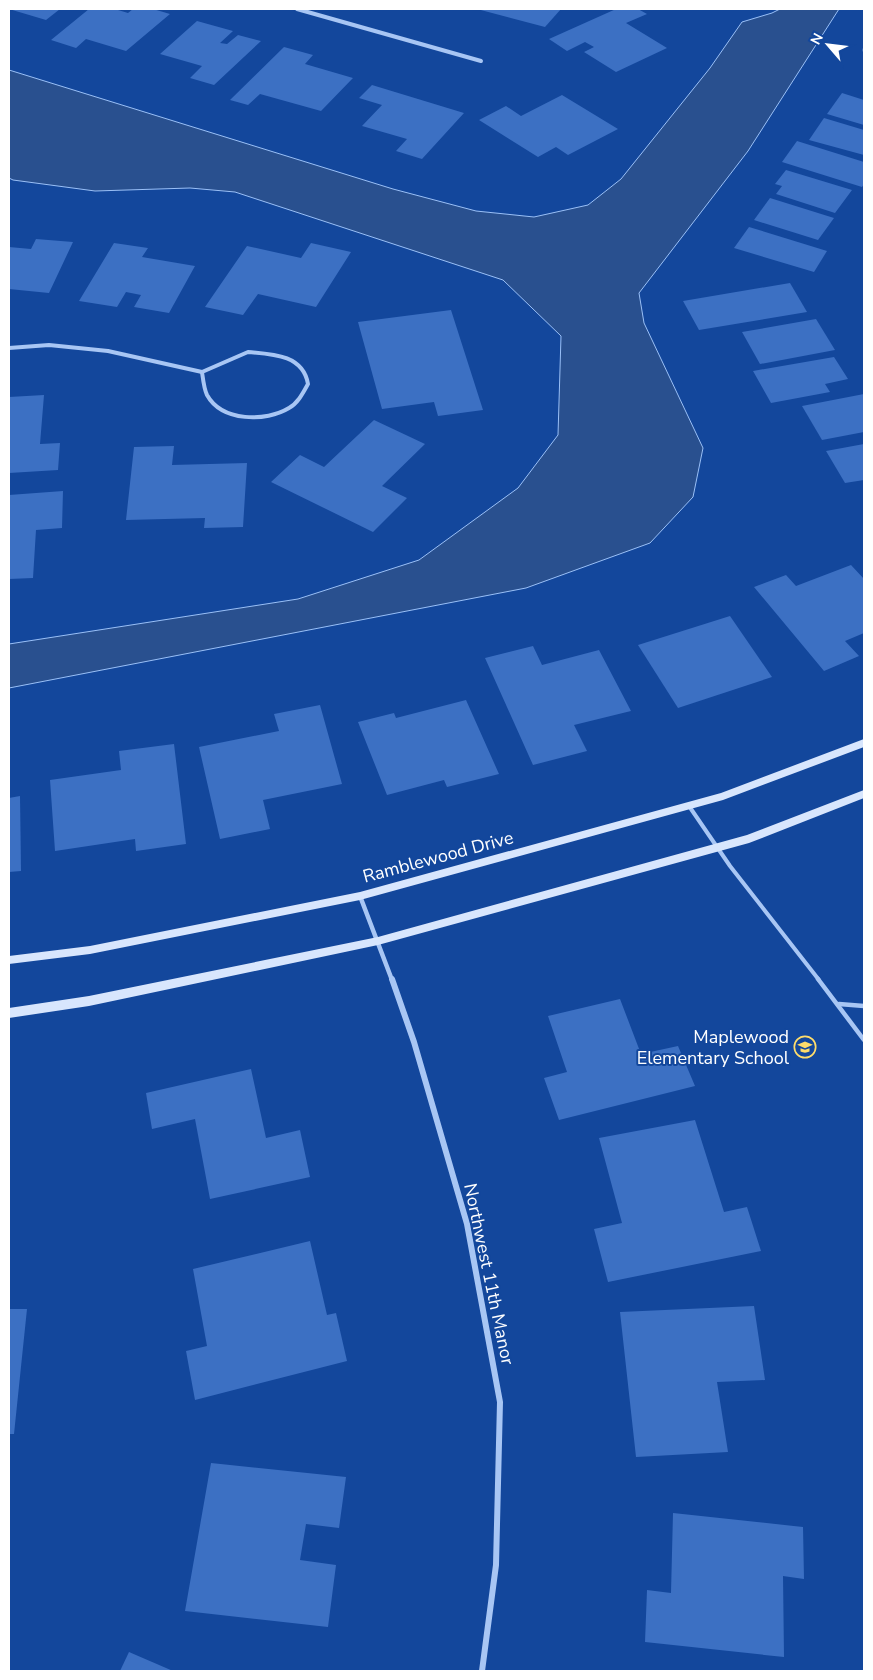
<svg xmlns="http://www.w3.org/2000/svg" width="873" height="1680" viewBox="0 0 873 1680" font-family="'Nunito Sans',sans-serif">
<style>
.water{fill:#29508f;stroke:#9ac0f7}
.building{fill:#3c70c3}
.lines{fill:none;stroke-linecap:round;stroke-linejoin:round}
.lane-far2{stroke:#a8c6f4;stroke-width:2.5}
.lane-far1{stroke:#a8c6f4;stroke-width:4}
.lane{stroke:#a8c6f4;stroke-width:4.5}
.street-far2{stroke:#a8c6f4;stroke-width:4}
.street-far1{stroke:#a8c6f4;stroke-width:4.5}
.street{stroke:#a8c6f4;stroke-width:6}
.secondary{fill:#d8e6fd;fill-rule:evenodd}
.labels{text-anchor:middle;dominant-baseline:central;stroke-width:4;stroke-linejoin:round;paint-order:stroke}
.street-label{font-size:18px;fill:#fff;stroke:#13479c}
.poi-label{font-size:18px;fill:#fff;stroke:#13479c;text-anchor:end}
</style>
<rect width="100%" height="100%" fill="#13479c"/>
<polygon class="water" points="780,9 839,9 748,151 639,293 644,323 703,448 693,497 650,543 526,588 9,688 9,644 298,599 419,560 518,488 558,435 561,336 503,280 235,192 190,188 95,191 13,180 9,178 9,70 393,189 476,211 534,217 588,205 621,179 710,68 742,22 772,13"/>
<g class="building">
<polygon points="9,9 60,9 46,20"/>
<polygon points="89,9 120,9 118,10 128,13 133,9 153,9 170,14 126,51 86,39 76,48 51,40"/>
<polygon points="477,9 561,9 545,27"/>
<polygon points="616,9 638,9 647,14 626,23 667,48 616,72 584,52 594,47 585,42 567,51 549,39"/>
<polygon points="197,21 233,31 220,43 227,44 238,35 261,41 214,85 190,78 202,66 160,54"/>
<polygon points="284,47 313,55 305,64 353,78 321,111 260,94 248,105 230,100"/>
<polygon points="372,85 464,113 422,159 396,151 407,139 362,126 382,105 359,98"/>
<polygon points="842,93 864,100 864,125 827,114"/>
<polygon points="562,95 618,129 568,155 556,147 538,157 479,120 506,106 521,116"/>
<polygon points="824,118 864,130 864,155 809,140"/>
<polygon points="797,141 864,162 864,184 862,187 782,162"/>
<polygon points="786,170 852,190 835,213 776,194 782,186 775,184"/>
<polygon points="770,198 834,218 818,240 754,220"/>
<polygon points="749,227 827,251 814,272 734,248"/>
<polygon points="36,239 73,242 49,293 9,289 9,247 31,249"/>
<polygon points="114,243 148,248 142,257 195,266 169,313 134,307 141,295 126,292 117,307 79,301"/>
<polygon points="311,243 351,252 316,307 258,294 243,315 205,307 247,246 301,258"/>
<polygon points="790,283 807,312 699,330 683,301"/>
<polygon points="451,310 483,410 438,416 434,402 382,409 358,322"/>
<polygon points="816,319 835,350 760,364 742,332"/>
<polygon points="834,357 848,379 825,384 830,392 771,403 753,371"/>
<polygon points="864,394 864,432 822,440 802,406"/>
<polygon points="44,395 40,444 60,443 58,470 9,473 9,397"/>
<polygon points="374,420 425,444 382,486 407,498 373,532 271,482 300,455 324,467"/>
<polygon points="864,444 864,480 845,483 826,451"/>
<polygon points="174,446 172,465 247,463 243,527 204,528 205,518 126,520 134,447"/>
<polygon points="63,491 62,528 36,530 33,578 9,579 9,495"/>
<polygon points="851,565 864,579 864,633 845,641 859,656 824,671 754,587 786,575 796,586"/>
<polygon points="730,616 772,677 678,708 638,645"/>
<polygon points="533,646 542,665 599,650 631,711 574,725 587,751 533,765 485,658"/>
<polygon points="466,700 499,774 447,787 444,780 387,795 358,722 394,713 396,718"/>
<polygon points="320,705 342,784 263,800 270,829 220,839 199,747 279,731 274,714"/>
<polygon points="174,744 186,844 136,851 135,839 55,851 50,780 121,770 119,751"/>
<polygon points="20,796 21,871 9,872 9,798"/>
<polygon points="620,999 641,1054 678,1046 695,1086 559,1120 544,1078 567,1072 548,1016"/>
<polygon points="251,1069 266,1138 300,1130 310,1177 210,1199 195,1119 152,1129 146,1093"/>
<polygon points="695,1120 724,1212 747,1207 761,1251 608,1282 594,1229 622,1223 599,1138"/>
<polygon points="310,1241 327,1315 336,1313 347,1361 195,1400 186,1351 207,1346 193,1269"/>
<polygon points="754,1306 765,1380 717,1382 728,1452 636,1457 620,1312"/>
<polygon points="9,1309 27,1309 14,1434 9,1434"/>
<polygon points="211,1463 346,1477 339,1528 306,1524 300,1560 336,1565 328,1627 185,1611"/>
<polygon points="673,1513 803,1527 804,1579 783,1576 784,1657 645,1642 647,1590 671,1593"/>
<polygon points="129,1652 173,1671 120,1671"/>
</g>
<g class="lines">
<polyline class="lane-far2" points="864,49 864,51"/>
<polyline class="lane-far1" points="689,806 730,866 819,980"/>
<g class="lane">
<polyline points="818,979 864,1040"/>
<polyline points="839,1004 864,1006"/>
</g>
<g class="street-far2">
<polyline points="297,9 481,61"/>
<polyline points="9,348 49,345 108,351 202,372"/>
<path d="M248 352C273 354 303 355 308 384 303 393 298 403 289 408 266 422 222 422 207 395 204 389 203 379 202 372Z"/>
</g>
<polyline class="street-far1" points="360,896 392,980"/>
<polyline class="street" points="392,979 414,1042 467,1224 500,1402 496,1565 482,1671"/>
<g class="secondary">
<polygon points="864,739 864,747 723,800 360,900 90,954 9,964 9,956 90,946 360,892 721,793"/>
<polygon points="864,790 864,798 749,843 378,945 89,1006 9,1018 9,1008 89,996 378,937 747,835"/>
</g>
</g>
<defs>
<g id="school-ring" transform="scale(1.125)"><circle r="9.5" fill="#13479c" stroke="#ffdd6b" stroke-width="1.5"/><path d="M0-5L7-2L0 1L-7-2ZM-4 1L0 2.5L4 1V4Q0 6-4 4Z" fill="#ffdd6b"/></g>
</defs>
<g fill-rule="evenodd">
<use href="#school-ring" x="805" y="1047"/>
</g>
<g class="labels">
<g class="street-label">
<text transform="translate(438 857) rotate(-15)">Ramblewood Drive</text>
<text transform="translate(489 1274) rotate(78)">Northwest 11th Manor</text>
</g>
<g class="poi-label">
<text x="789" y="1037">Maplewood<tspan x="789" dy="21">Elementary School</tspan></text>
</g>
</g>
<rect width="873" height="1680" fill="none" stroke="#ffffff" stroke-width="20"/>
<g transform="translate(828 45) rotate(298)" stroke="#13479c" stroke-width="4" paint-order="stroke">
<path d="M0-4L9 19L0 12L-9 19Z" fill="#ffffff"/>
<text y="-8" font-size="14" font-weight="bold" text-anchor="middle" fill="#ffffff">N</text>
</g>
</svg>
